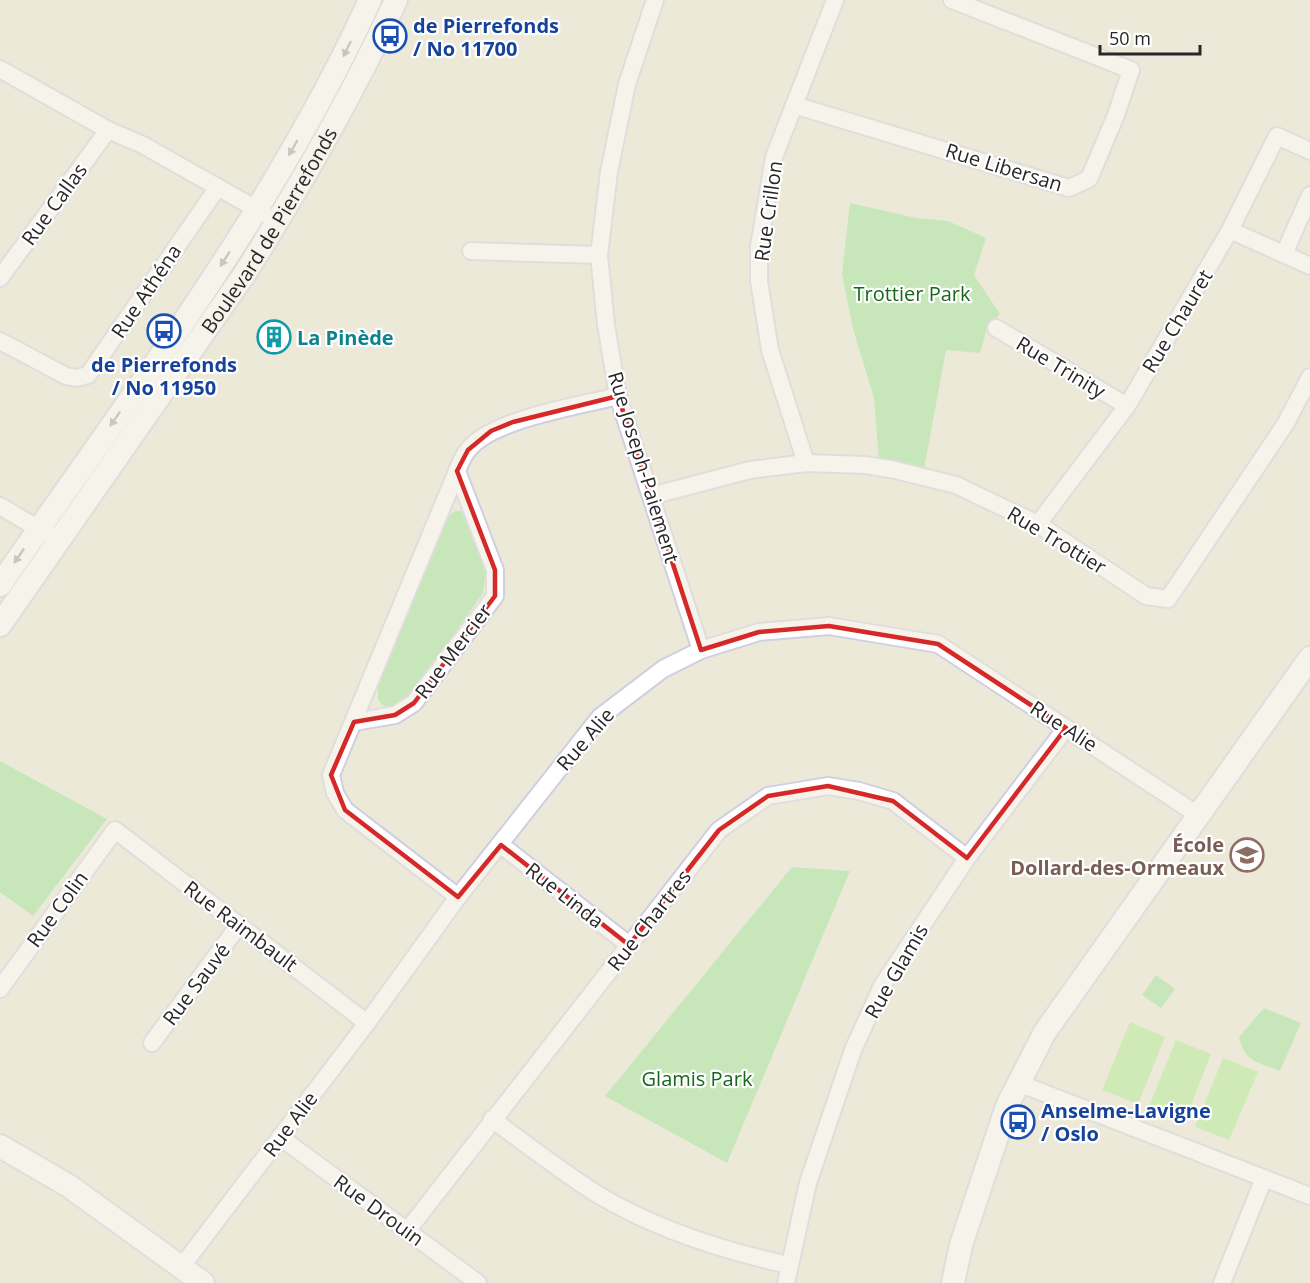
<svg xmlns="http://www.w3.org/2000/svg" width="1310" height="1283" viewBox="0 0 1310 1283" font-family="'Open Sans',sans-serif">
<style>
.green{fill:#99e494}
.pitch{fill:#abec8f}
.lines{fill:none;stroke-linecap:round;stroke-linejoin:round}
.street-casing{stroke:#d0cfe2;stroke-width:20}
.secondary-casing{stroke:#d0cfe2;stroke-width:26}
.street{stroke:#fff;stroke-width:16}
.secondary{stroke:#fff;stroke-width:22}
.oneway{fill:#9e9e9e}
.marked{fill:none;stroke:#d62828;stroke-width:4.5;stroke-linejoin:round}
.labels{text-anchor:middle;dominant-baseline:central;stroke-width:4.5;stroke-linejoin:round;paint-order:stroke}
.transit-label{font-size:20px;font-weight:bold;fill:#164399;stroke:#fff;text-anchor:start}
.street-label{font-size:20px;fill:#282828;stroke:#fff}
.park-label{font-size:20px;fill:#17671c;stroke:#fff}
.culture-label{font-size:20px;font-weight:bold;fill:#0d838f;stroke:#fff;text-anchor:start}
.education-label{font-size:20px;font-weight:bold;fill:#785e54;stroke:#fff;text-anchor:end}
</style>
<rect width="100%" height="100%" fill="#ece9d9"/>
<g class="green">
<polygon points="850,203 916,218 948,221 986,238 974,275 1000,314 987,328 980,353 946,350 924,469 879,460 874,398 853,329 842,274"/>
<polygon points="455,511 461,511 466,516 486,570 483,593 409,697 394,708 382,705 378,699 378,686 448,516"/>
<polygon points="0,761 107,819 33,916 0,892"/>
<polygon points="792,867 850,871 727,1163 605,1096"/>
<polygon points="1156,975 1175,989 1161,1008 1142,995"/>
<path d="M1264 1008 1301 1023 1280 1071C1258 1062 1245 1063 1239 1037Z"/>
</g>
<g class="pitch">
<polygon points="1130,1022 1165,1037 1138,1104 1102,1090"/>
<polygon points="1176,1040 1211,1054 1184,1123 1148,1109"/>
<polygon points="1223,1058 1258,1072 1229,1140 1195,1127"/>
</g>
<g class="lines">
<g class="street-casing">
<g id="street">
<polyline points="655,0 627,84 609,172 599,255 606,325 618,396 701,650"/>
<polyline points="0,69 108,130 143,145 265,214"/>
<polyline points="794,105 1069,188 1089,179 1116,115 1131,70 952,0"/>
<polyline points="1230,230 1310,266"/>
<polyline points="471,251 599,255"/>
<polyline points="1284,254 1310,195"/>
<polyline points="0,278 108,130"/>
<polyline points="996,328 1127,406"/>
<polyline points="0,341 66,376 76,378 88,375 218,187"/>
<polyline points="806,463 770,350 759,281 759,246 774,157 835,0"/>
<polyline points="651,496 750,470 806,463 865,465 895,470 956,485 1038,524 1146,596 1168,599 1286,423 1310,377"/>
<polyline points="0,506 59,541"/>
<polyline points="1038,524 1127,406 1230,230 1277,136 1310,151"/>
<polyline points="354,722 395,715 414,703 495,596 495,570 457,471"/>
<polyline points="501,845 629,945"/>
<path d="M458 897 345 810 335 793 331 775 457 471C460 464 463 456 468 450 492 419 579 406 618 396"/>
<polyline points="0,989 115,830 367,1023"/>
<polyline points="152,1043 239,925"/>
<polyline points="1018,1083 1310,1196"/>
<path d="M492 1119C527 1145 561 1171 597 1194 655 1229 724 1251 789 1265"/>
<polyline points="280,1137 478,1283"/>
<polyline points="407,1231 719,830 768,796 828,786 859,791 893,801 967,858"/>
<polyline points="182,1266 367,1023 458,897 600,717 663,669 701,650 759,632 829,626 938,644 1198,815"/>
<polyline points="786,1283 808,1183 853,1050 882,986 967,858 1066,728"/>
<polyline points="1222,1283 1264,1178"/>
</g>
</g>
<g class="secondary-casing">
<g id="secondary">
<path d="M0 585C131 395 274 211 370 0"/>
<path id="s1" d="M0 625 246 272C301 184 353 95 396 0"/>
<polyline points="0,1146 69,1186 203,1283"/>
<polyline points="953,1283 961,1245 1007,1106 1045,1032 1310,658"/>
</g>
</g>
<use href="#street" class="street"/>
<use href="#secondary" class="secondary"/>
</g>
<defs><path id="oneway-solid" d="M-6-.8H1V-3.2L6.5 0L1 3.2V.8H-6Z" transform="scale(1.5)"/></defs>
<g class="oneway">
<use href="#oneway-solid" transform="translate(347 49) rotate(116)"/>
<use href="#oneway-solid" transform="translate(293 148) rotate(120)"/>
<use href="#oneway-solid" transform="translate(225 259) rotate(123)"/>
<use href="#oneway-solid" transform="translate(115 419) rotate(125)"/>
<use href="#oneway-solid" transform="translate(19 556) rotate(124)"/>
</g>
<path d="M0 0H1310V1283H0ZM618 396 701 650 759 632 829 626 938 644 1066 728 967 858 893 801 828 786 768 796 719 830 629 945 501 845 458 897 345 810 331 775 354 722 395 715 414 703 495 596V570L457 471 468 450 491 431 513 422Z" fill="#ece9d9" fill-opacity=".55" fill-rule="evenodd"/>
<path class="marked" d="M618 396 701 650 759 632 829 626 938 644 1066 728 967 858 893 801 828 786 768 796 719 830 629 945 501 845 458 897 345 810 331 775 354 722 395 715 414 703 495 596V570L457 471 468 450 491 431 513 422Z"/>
<defs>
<g id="bus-ring" transform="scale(1.725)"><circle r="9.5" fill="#fff" stroke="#1a4fb4" stroke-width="1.5"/><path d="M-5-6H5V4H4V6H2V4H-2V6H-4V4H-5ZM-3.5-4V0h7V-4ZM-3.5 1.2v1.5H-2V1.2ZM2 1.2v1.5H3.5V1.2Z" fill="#1a4fb4"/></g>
<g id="building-ring" transform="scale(1.725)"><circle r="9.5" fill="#fff" stroke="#0f9aa8" stroke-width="1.5"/><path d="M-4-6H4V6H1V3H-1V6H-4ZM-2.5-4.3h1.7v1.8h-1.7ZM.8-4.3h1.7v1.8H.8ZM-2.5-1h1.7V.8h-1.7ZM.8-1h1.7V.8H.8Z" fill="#0f9aa8"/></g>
<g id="school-ring" transform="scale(1.725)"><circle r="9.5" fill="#fff" stroke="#8d6e63" stroke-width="1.5"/><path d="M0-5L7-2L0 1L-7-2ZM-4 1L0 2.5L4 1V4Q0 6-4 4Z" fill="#8d6e63"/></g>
</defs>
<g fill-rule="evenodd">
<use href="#bus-ring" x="390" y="36"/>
<use href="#bus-ring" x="164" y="331"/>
<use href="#building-ring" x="274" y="337"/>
<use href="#school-ring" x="1247" y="855"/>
<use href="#bus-ring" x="1018" y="1122"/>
</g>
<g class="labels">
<g class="transit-label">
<text x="413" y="25">de Pierrefonds<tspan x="413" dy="23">/ No 11700</tspan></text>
<text x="164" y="364" text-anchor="middle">de Pierrefonds<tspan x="164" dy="23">/ No 11950</tspan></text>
<text x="1041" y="1110">Anselme-Lavigne<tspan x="1041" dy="23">/ Oslo</tspan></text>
</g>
<g class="street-label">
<text transform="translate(1004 167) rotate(17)">Rue Libersan</text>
<text transform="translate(54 204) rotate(-54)">Rue Callas</text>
<text transform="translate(768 211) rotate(-82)">Rue Crillon</text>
<text stroke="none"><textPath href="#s1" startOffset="478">Boulevard de Pierrefonds</textPath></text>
<text transform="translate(146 291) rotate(-56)">Rue Athéna</text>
<text transform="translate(1177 321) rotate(-59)">Rue Chauret</text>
<text transform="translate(1061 367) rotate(31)">Rue Trinity</text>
<text transform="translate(644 467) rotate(73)">Rue Joseph-Paiement</text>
<text transform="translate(1057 540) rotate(31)">Rue Trottier</text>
<text transform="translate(453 651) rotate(-53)">Rue Mercier</text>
<text transform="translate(1064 726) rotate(33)">Rue Alie</text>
<text transform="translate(585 739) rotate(-49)">Rue Alie</text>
<text transform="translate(565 895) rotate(38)">Rue Linda</text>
<text transform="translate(57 909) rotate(-54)">Rue Colin</text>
<text transform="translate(649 920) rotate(-52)">Rue Chartres</text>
<text transform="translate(241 926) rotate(37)">Rue Raimbault</text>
<text transform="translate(896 971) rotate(-60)">Rue Glamis</text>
<text transform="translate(196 984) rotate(-53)">Rue Sauvé</text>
<text transform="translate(290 1124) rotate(-53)">Rue Alie</text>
<text transform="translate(379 1210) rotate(36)">Rue Drouin</text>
</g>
<g class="park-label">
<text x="912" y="293">Trottier Park</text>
<text x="697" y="1078">Glamis Park</text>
</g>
<g class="culture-label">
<text x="297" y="337">La Pinède</text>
</g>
<g class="education-label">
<text x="1224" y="844">École<tspan x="1224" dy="23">Dollard-des-Ormeaux</tspan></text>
</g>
</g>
<path d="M1100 45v9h100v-9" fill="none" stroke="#282828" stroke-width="3"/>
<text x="1109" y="45" font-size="18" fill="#282828" stroke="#ffffff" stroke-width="4.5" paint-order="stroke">50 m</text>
</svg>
